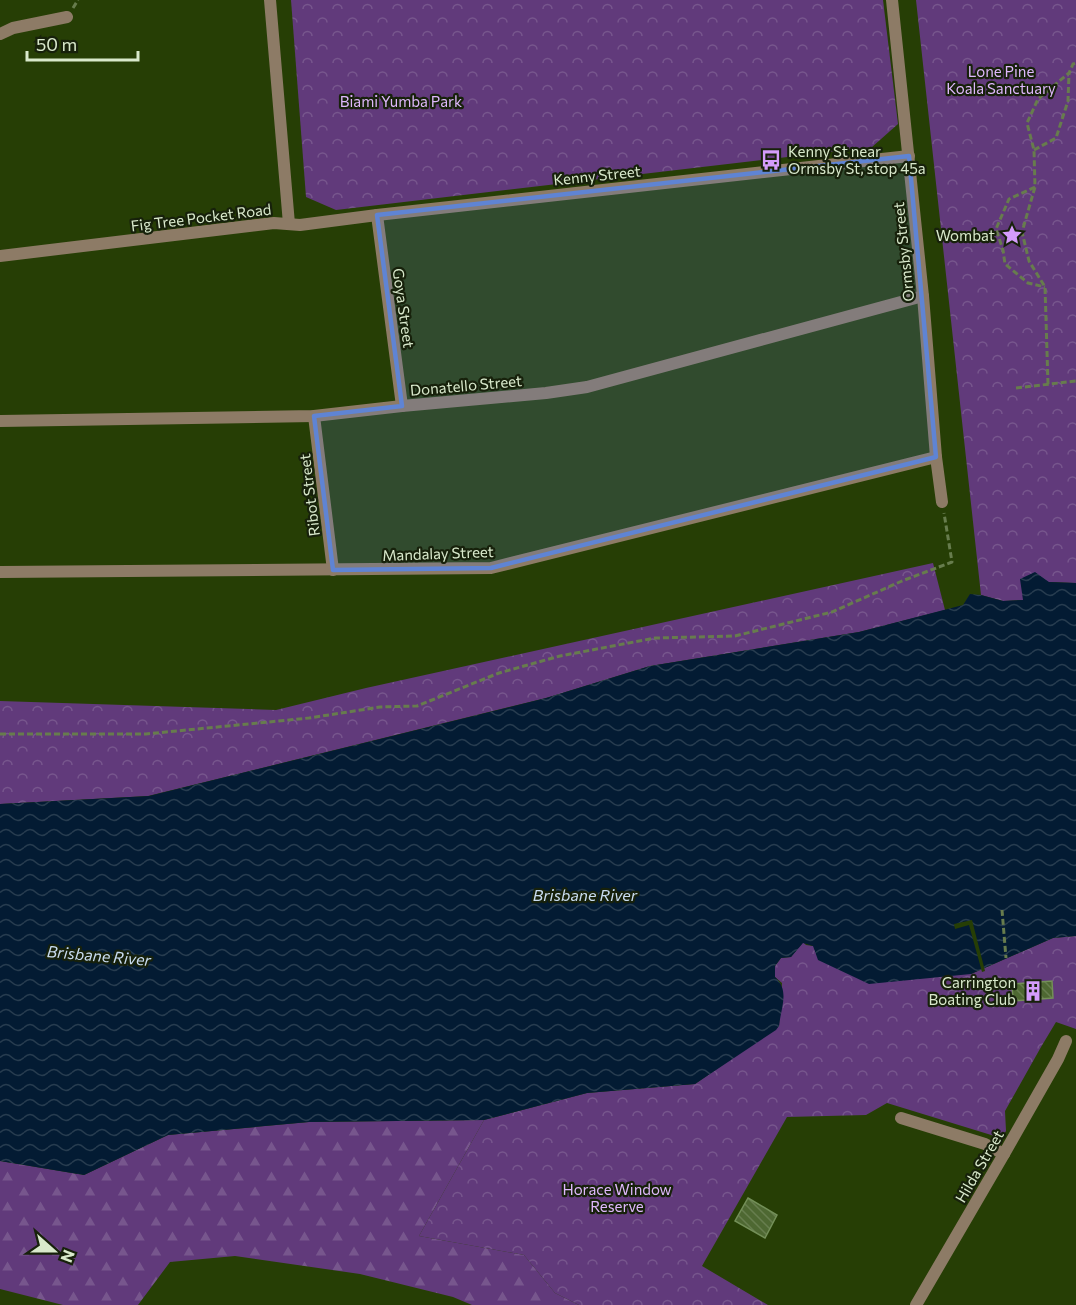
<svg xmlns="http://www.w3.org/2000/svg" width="1076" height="1305" viewBox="0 0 1076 1305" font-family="Commissioner,sans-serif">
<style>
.forest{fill:url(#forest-firs)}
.park{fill:url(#park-crowns)}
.water{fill:url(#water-waves)}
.pier{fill:#263e05}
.building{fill:url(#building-back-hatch);stroke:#738f58;stroke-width:1.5}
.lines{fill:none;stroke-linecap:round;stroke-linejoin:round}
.path{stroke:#677c4d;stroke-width:3;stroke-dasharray:6 3;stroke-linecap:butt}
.street{stroke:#8d7b66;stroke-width:12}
.marked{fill:#5f84d4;fill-opacity:0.2;stroke:#5f84d4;stroke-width:4.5;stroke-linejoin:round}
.labels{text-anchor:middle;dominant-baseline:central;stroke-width:4.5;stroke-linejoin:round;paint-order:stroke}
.park-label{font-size:15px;fill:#dfb8fc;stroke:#17210b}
.poi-label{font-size:15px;fill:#d9e9cc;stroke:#17210b;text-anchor:end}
.street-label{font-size:15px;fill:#d9e9cc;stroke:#17210b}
.water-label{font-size:16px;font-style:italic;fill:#c9dcf0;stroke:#17210b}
</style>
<defs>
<pattern id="forest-firs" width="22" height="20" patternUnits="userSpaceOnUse" patternTransform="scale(1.5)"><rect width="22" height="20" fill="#613a7b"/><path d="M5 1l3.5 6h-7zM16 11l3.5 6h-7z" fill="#77568d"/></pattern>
<pattern id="park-crowns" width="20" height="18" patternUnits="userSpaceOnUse" patternTransform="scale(1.5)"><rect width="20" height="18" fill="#613a7b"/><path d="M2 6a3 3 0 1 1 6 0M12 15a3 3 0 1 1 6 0" fill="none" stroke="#77568d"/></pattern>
<pattern id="water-waves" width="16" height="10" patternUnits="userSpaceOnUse" patternTransform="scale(1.5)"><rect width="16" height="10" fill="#031b33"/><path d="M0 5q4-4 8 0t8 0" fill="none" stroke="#273c4f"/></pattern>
<pattern id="building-back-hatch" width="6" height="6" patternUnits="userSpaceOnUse" patternTransform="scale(1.5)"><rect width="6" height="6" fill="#4e6832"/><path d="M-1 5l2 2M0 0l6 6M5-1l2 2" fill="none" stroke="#677e4e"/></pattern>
</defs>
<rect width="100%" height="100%" fill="#263e05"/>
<polygon class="forest" points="484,1120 419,1236 524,1255 555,1293 579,1305 472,1305 453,1297 360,1274 235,1256 170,1262 138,1305 63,1305 0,1289 0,1161 84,1175 168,1135 309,1122"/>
<g class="park">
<polygon points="291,0 883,0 898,124 872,147 336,210 306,197"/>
<polygon points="916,0 1076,0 1076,583 1049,582 1023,600 1003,601 981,595"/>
<polygon points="933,563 945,610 859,632 650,666 546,698 148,796 0,804 0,701 276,710 366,688"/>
<polygon points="1076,936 1076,1029 1056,1022 1041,1047 1005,1111 1006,1131 1001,1138 887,1103 866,1115 787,1117 702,1266 768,1305 579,1305 555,1293 524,1255 419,1236 484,1120 587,1093 695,1084 779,1026 782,983 775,977 775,966 781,958 791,957 803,942 806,945 813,946 971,974 1053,938"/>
</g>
<path class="water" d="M1035 572 1049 582 1076 583V936L1053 938 971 974 869 984 818 960 813 946 803 943 791 957 781 958 775 966V977C790 991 781 1007 779 1026L776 1030 695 1084 587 1093 484 1120 309 1122 168 1135 84 1175 0 1161V804L149 796 546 698 650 666 859 632 963 605 970 594 981 595 1003 601 1023 600 1020 579Z"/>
<polygon class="pier" points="972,920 985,971 982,972 969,925 955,929 954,924"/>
<g class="building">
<polygon points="1052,981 1053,998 1013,1001 1012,984"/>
<polygon points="748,1198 777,1215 765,1238 735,1221"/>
</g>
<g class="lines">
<g class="path">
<polyline points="73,8 78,0"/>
<polyline points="1034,150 1056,138 1068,101 1069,73"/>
<polyline points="1035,187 1009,199 996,229 1003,250 1005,264 1028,283 1045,287"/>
<polyline points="1048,384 1045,287 1029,261 1022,232 1035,187 1034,150 1027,123 1038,99 1069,73 1073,64 1076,63"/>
<polyline points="1016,388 1076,381"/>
<polyline points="0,734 146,734 309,718 380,707 417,706 499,673 560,656 655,638 735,636 832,612 902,581 952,562 944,513"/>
<polyline points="1002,910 1006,958"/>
</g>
<g class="street">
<polyline points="270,0 289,224"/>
<polyline points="892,0 923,296 936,457 942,502"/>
<polyline points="0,34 13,28 67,17"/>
<polyline points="377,215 402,406"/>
<polyline points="0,256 274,223 300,225 377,215 909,156"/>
<polyline points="314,416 333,570"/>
<polyline points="0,421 314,416 402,406 546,393 587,387 923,296"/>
<polyline points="0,572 491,568 936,457"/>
<polyline points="901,1118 985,1144 1004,1154"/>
<polyline points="916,1305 1004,1154 1058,1059 1066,1041"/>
</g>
</g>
<path class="marked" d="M909 156 936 457 491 568 333 570 314 416 402 406 377 215Z"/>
<defs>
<g id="bus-bare" transform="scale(1.62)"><path d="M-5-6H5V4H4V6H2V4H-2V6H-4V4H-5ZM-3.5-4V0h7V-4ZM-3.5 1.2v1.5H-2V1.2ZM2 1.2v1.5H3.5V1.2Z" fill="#d49cfb" stroke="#17210b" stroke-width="2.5" paint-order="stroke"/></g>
<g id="sight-bare" transform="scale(1.62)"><path d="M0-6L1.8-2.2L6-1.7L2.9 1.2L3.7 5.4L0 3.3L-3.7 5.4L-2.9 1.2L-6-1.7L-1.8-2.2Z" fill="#d49cfb" stroke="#17210b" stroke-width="2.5" paint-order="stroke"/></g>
<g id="building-bare" transform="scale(1.62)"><path d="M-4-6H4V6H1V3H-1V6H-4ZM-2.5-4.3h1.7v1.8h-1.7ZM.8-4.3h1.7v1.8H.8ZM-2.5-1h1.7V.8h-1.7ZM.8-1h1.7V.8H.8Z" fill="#d49cfb" stroke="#17210b" stroke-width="2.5" paint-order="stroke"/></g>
</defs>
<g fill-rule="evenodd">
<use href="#bus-bare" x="771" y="160"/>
<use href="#sight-bare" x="1012" y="235"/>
<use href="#building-bare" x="1033" y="991"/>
</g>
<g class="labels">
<g class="park-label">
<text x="1001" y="71">Lone Pine<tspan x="1001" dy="17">Koala Sanctuary</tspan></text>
<text x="401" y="101">Biami Yumba Park</text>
<text x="617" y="1189">Horace Window<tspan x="617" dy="17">Reserve</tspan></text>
</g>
<g class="poi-label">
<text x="788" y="151" text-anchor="start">Kenny St near<tspan x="788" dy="17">Ormsby St, stop 45a</tspan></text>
<text x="995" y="235">Wombat</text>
<text x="1016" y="982">Carrington<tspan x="1016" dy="17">Boating Club</tspan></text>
</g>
<g class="street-label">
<text transform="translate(597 175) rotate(-6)">Kenny Street</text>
<text transform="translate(201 217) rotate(-7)">Fig Tree Pocket Road</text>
<text transform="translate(903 252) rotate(-96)">Ormsby Street</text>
<text transform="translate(404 308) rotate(82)">Goya Street</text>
<text transform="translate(466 385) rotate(-5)">Donatello Street</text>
<text transform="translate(309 495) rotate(-97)">Ribot Street</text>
<text transform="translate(438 553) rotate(-2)">Mandalay Street</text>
<text transform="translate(979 1166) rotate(-60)">Hilda Street</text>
</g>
<g class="water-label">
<text x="585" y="894">Brisbane River</text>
<text transform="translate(99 955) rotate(5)">Brisbane River</text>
</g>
</g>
<g transform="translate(54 1251) rotate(111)" stroke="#17210b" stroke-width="4.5" paint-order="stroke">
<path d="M0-4.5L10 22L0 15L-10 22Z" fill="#d9e9cc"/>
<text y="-9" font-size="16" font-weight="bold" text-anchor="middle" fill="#d9e9cc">N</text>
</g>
<path d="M27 51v9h111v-9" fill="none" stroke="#d9e9cc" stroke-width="3"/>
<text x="36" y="51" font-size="18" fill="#d9e9cc" stroke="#17210b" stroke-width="4.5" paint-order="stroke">50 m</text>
</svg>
